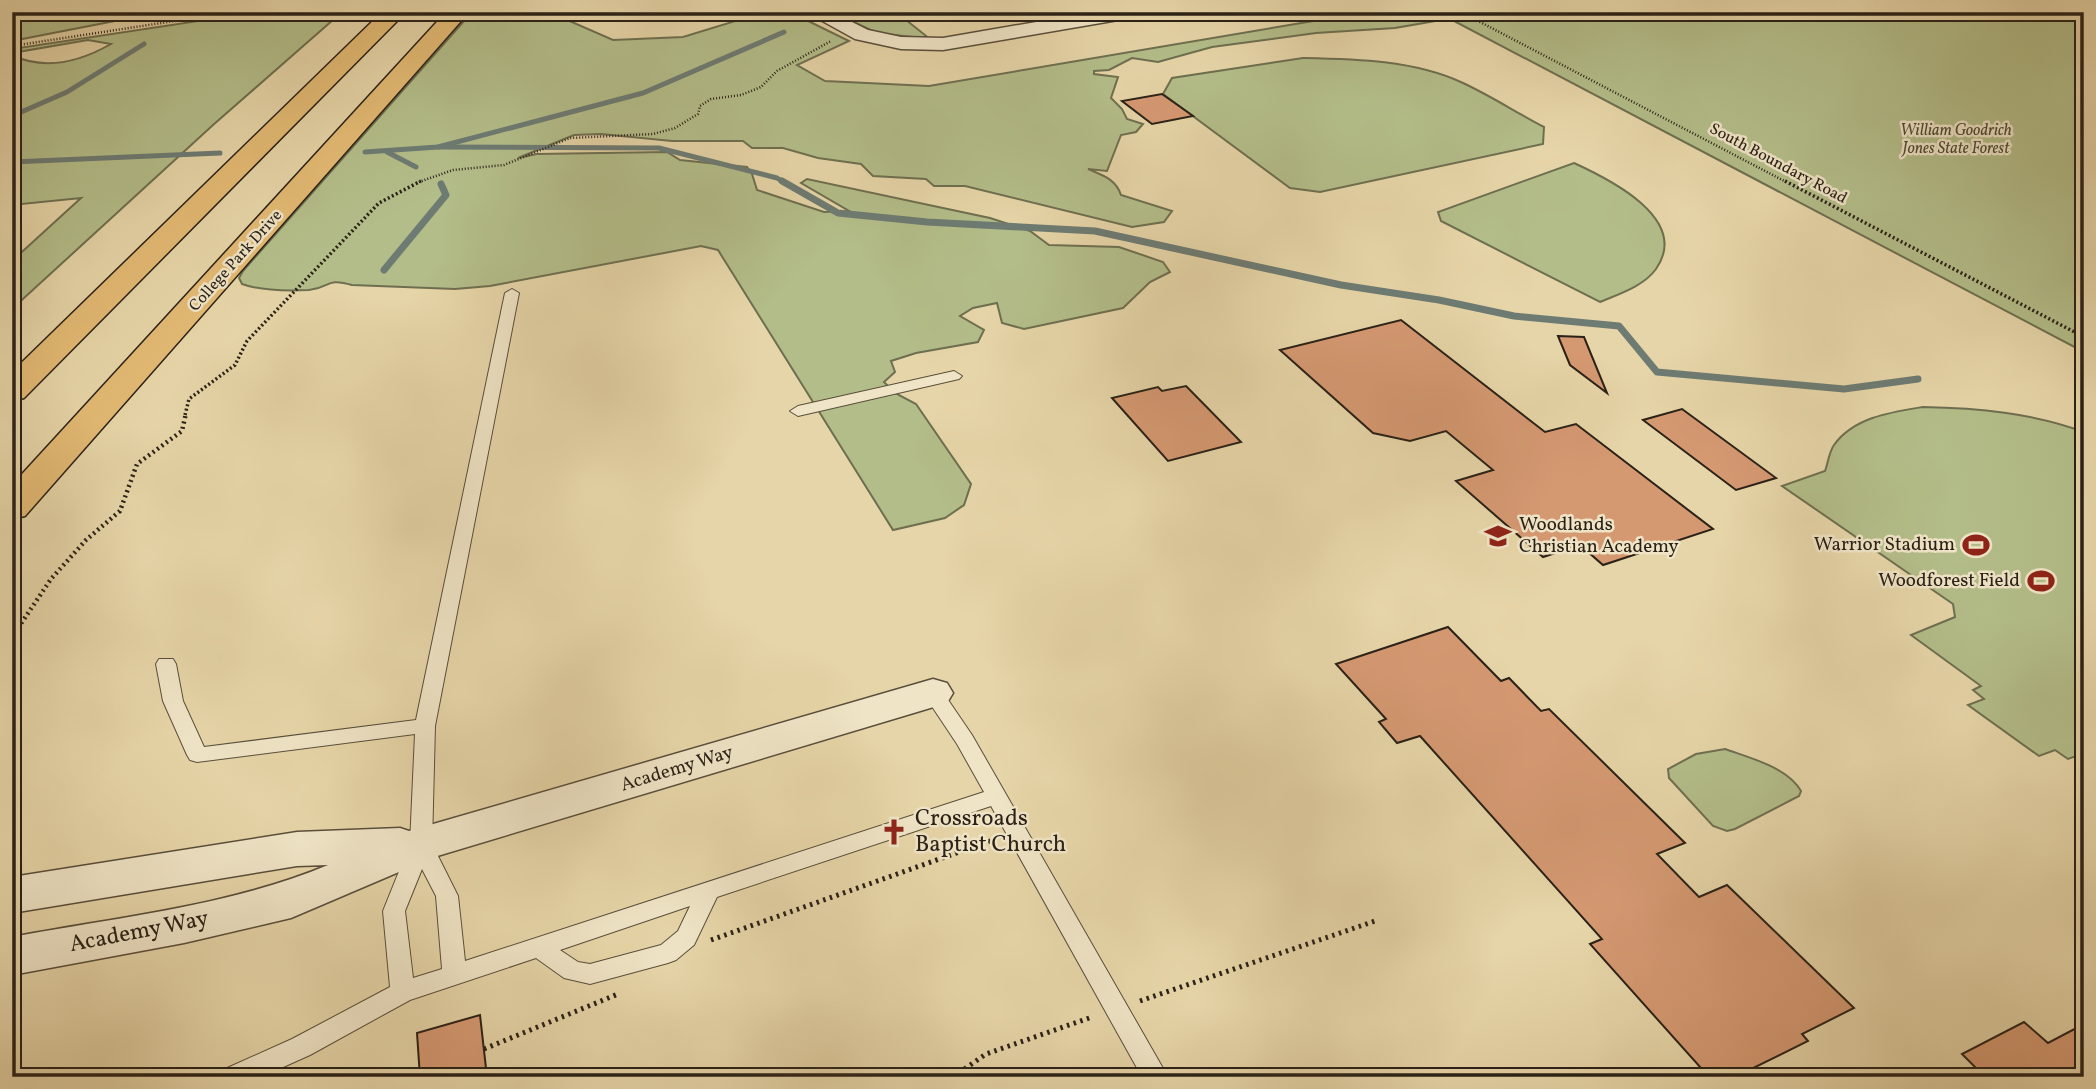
<svg xmlns="http://www.w3.org/2000/svg" width="2096" height="1089" viewBox="0 0 2096 1089" font-family="Vollkorn,serif">
<style>
.green{fill:#b3bd89;stroke:#6e6f50;stroke-width:2}
.lines{fill:none;stroke-linecap:round;stroke-linejoin:round}
.stream-far1{stroke:#6d7b73;stroke-width:5}
.stream{stroke:#6d7b73;stroke-width:7}
.building{fill:#d59972;stroke:#2a2117;stroke-width:2}
.service-casing{stroke:#594e3b;stroke-width:2}
.minor-casing{stroke:#594e3b;stroke-width:3}
.primary-casing{stroke:#2a2117;stroke-width:3}
.path-far3{stroke:#2a2117;stroke-width:2.5;stroke-dasharray:1 2;stroke-linecap:butt}
.path-far2{stroke:#2a2117;stroke-width:3.5;stroke-dasharray:2 2.5;stroke-linecap:butt}
.path-far1{stroke:#2a2117;stroke-width:4.5;stroke-dasharray:2 3.5;stroke-linecap:butt}
.path{stroke:#2a2117;stroke-width:5;stroke-dasharray:2.5 4.5;stroke-linecap:butt}
.service{fill:#efe4c6;fill-rule:evenodd}
.minor{fill:#efe4c6;fill-rule:evenodd}
.primary{fill:#e3ba74;fill-rule:evenodd}
.labels{text-anchor:middle;dominant-baseline:central;stroke-width:5;stroke-linejoin:round;paint-order:stroke}
.far-park-label{font-size:16px;font-style:italic;fill:#4c4834;stroke:#efe4c6}
.far-street-label{font-size:16px;fill:#2a2117;stroke:#efe4c6}
.poi-label{font-size:19px;fill:#2a2117;stroke:#efe4c6;text-anchor:end}
.street-label{font-size:19px;fill:#2a2117;stroke:#efe4c6}
.near-poi-label{font-size:23px;fill:#2a2117;stroke:#efe4c6;text-anchor:start}
.near-street-label{font-size:23px;fill:#2a2117;stroke:#efe4c6}
</style>
<rect width="100%" height="100%" fill="#e6d5a8"/>
<filter id="stains"><feTurbulence type="fractalNoise" baseFrequency=".00286" numOctaves="4"/><feColorMatrix values="0 0 0 0 .2 0 0 0 0 .09 0 0 0 0 .02 0 0 0 .5 -.17"/></filter>
<radialGradient id="worn" r=".72"><stop offset=".6" stop-color="#630" stop-opacity="0"/><stop offset="1" stop-color="#630" stop-opacity=".3"/></radialGradient>
<g class="green">
<polygon points="25,12 161,12 12,41 12,18"/>
<path d="M257 12H342L213 125 12 309V261L81 198 12 205V55C45 71 81 61 111 44L88 40 12 53V49Z"/>
<path d="M472 12H549L613 40 683 37 765 12H790L849 41 797 65 825 81 929 86 1313 21 1320 12H1434L1447 19 1395 28 1316 33 1212 47 1158 62 1132 58 1109 70 1094 71V74L1118 77 1111 98 1122 109 1127 119 1143 124 1136 132 1121 135 1107 171 1088 169C1102 175 1116 179 1121 195L1172 211 1164 222 1132 227 965 186H934L926 179 873 176 861 164 818 158 783 148H752L743 141H672L601 134 574 135 518 158 537 154 667 152 680 160 747 167 752 174 757 190 824 212 849 211 801 183 807 179 990 218 1030 231 1049 245 1119 247 1163 262 1170 272 1150 282 1123 308 1024 329 1002 323 997 303 973 308 960 316 984 330 978 342 916 353 891 361 895 372 884 382 895 393 916 404 971 484 964 505 945 518 893 530 718 250 701 246 490 286 455 289 352 285C325 277 331 288 309 290 288 291 261 291 242 284L239 278 243 271Z"/>
<polygon points="832,12 914,12 901,16 930,39 877,33"/>
<polygon points="1437,12 2084,12 2084,352"/>
<path d="M1303 58C1355 59 1414 60 1463 83 1491 96 1517 113 1544 127L1543 144 1320 192 1290 188 1163 94 1172 78Z"/>
<path d="M1574 163C1609 179 1691 219 1656 269 1644 286 1619 294 1600 302L1441 221 1438 212Z"/>
<path d="M1923 407C1978 408 2032 413 2084 432V758L2079 755 2068 759 2055 750 2039 756 1968 705 1984 699 1973 690 1981 686 1911 635 1955 617 1953 604 1782 486 1825 471C1828 463 1829 452 1834 445 1854 417 1892 412 1923 407Z"/>
<path d="M1725 749C1750 758 1787 767 1801 791L1799 796 1735 829 1727 831 1713 826 1669 778 1668 769 1696 754Z"/>
</g>
<g class="lines">
<g class="stream-far1">
<polyline points="12,116 67,92 144,44"/>
<polyline points="438,147 659,148 777,178 785,183"/>
<polyline points="365,152 438,147 643,93 784,32"/>
<polyline points="387,152 416,167"/>
<polyline points="12,162 220,153"/>
</g>
<g class="stream">
<polyline points="782,181 838,213 927,222 1095,231 1341,285 1439,300 1514,316 1619,326 1657,372 1844,389 1918,379"/>
<polyline points="384,270 446,195 441,184"/>
</g>
</g>
<g class="building">
<polygon points="1162,94 1193,116 1152,124 1122,101"/>
<polygon points="1401,320 1545,432 1576,424 1713,529 1603,565 1580,545 1543,557 1456,481 1493,470 1446,431 1410,441 1373,433 1280,350"/>
<polygon points="1558,336 1584,337 1607,393 1570,365"/>
<polygon points="1186,386 1241,442 1168,461 1112,398 1158,387 1162,391"/>
<polygon points="1682,409 1776,478 1736,490 1643,420"/>
<polygon points="1448,627 1501,681 1509,678 1541,711 1549,709 1685,843 1657,854 1699,897 1727,885 1854,1008 1802,1034 1808,1041 1735,1077 1709,1077 1590,944 1602,939 1420,736 1397,743 1379,722 1386,719 1336,664"/>
<polygon points="480,1015 487,1077 420,1077 417,1033"/>
<polygon points="2024,1022 2048,1043 2084,1024 2084,1077 1985,1077 1962,1054"/>
</g>
<g class="lines">
<g class="service-casing">
<g id="service">
<path d="M512 289 519 293 435 726 432 844 458 896 465 961 984 792 957 744 923 693 926 688H940L972 735 1168 1077H1142L991 806 717 897 694 945 676 960 668 963 590 984 564 978 536 958 410 1000 310 1055 261 1077H221L225 1069 292 1039 390 987 383 911 410 844 415 734 197 762 190 760 187 755 163 701 156 664 159 659H173L176 664 183 701 204 747 416 720 505 293ZM422 869 436 896 442 969 413 978 405 911ZM690 906 678 931 661 945 590 964 578 962 560 950Z"/>
<polygon points="954,371 962,376 959,379 798,416 790,411 798,406"/>
</g>
</g>
<g class="minor-casing">
<g id="minor">
<polygon points="806,12 832,12 868,30 901,37 943,38 1094,12 1140,12 1130,18 943,50 901,49 855,39"/>
<path d="M933 679 947 683 953 693 947 703 434 857 291 918 184 943 12 975V937C117 917 230 906 328 865L297 866 12 913V877L297 832 400 828 409 831Z"/>
</g>
</g>
<g class="primary-casing">
<g id="primary">
<polygon points="382,12 406,12 24,398 12,401 12,372"/>
<polygon points="446,12 469,12 25,516 12,519 12,485"/>
</g>
</g>
<g class="path-far3">
<polyline points="1461,12 1788,183"/>
<polyline points="12,46 233,12"/>
<polyline points="416,183 453,170 504,165 570,138 653,134 675,128 698,114 700,106 711,99 741,95 761,87 777,71 831,41"/>
</g>
<g class="path-far2">
<polyline points="1785,181 2084,337"/>
<polyline points="185,415 189,399 235,365 247,341 379,203 421,181"/>
</g>
<polyline class="path-far1" points="12,637 51,579 86,540 120,511 137,464 182,431 186,413"/>
<g class="path">
<polyline points="711,940 993,840"/>
<polyline points="1140,1001 1375,921"/>
<polyline points="484,1049 618,994"/>
<polyline points="953,1077 986,1054 1092,1017"/>
</g>
<use href="#service" class="service"/>
<use href="#minor" class="minor"/>
<use href="#primary" class="primary"/>
</g>
<defs>
<g id="school-bare" transform="scale(2.1)"><path d="M0-5L7-2L0 1L-7-2ZM-4 1L0 2.5L4 1V4Q0 6-4 4Z" fill="#8f2418" stroke="#efe4c6" stroke-width="2.5" paint-order="stroke"/></g>
<g id="stadium-bare" transform="scale(2.1)"><path d="M0-5a6.5 5 0 1 0 0 10a6.5 5 0 1 0 0-10ZM-3.5-1.8h7v3.6h-7Z" fill="#8f2418" stroke="#efe4c6" stroke-width="2.5" paint-order="stroke"/></g>
<g id="church-bare" transform="scale(2.1)"><path d="M-1.2-6h2.4v3.5h3.3v2.4h-3.3V6h-2.4V-.1h-3.3v-2.4h3.3Z" fill="#8f2418" stroke="#efe4c6" stroke-width="2.5" paint-order="stroke"/></g>
</defs>
<g fill-rule="evenodd">
<use href="#school-bare" x="1498" y="536"/>
<use href="#stadium-bare" x="1976" y="545"/>
<use href="#stadium-bare" x="2041" y="581"/>
<use href="#church-bare" x="894" y="832"/>
</g>
<g class="labels">
<g class="far-park-label">
<text x="1956" y="131">William Goodrich<tspan x="1956" dy="18">Jones State Forest</tspan></text>
</g>
<g class="far-street-label">
<text transform="translate(1778 164) rotate(28)">South Boundary Road</text>
<text transform="translate(236 261) rotate(-48)">College Park Drive</text>
</g>
<g class="poi-label">
<text x="1519" y="525" text-anchor="start">Woodlands<tspan x="1519" dy="22">Christian Academy</tspan></text>
<text x="1955" y="545">Warrior Stadium</text>
<text x="2020" y="581">Woodforest Field</text>
</g>
<g class="street-label">
<text transform="translate(677 769) rotate(-17)">Academy Way</text>
</g>
<g class="near-poi-label">
<text x="915" y="819">Crossroads<tspan x="915" dy="26">Baptist Church</tspan></text>
</g>
<g class="near-street-label">
<text transform="translate(139 932) rotate(-11)">Academy Way</text>
</g>
</g>
<rect width="2096" height="1089" fill="none" stroke="#e6d5a8" stroke-width="42"/>
<rect x="14" y="14" width="2068" height="1061" fill="none" stroke="#2a2117" stroke-width="3.5"/>
<rect x="21" y="21" width="2054" height="1047" fill="none" stroke="#2a2117" stroke-width="2"/>
<rect width="100%" height="100%" filter="url(#stains)"/>
<rect width="100%" height="100%" fill="url(#worn)"/>
</svg>
